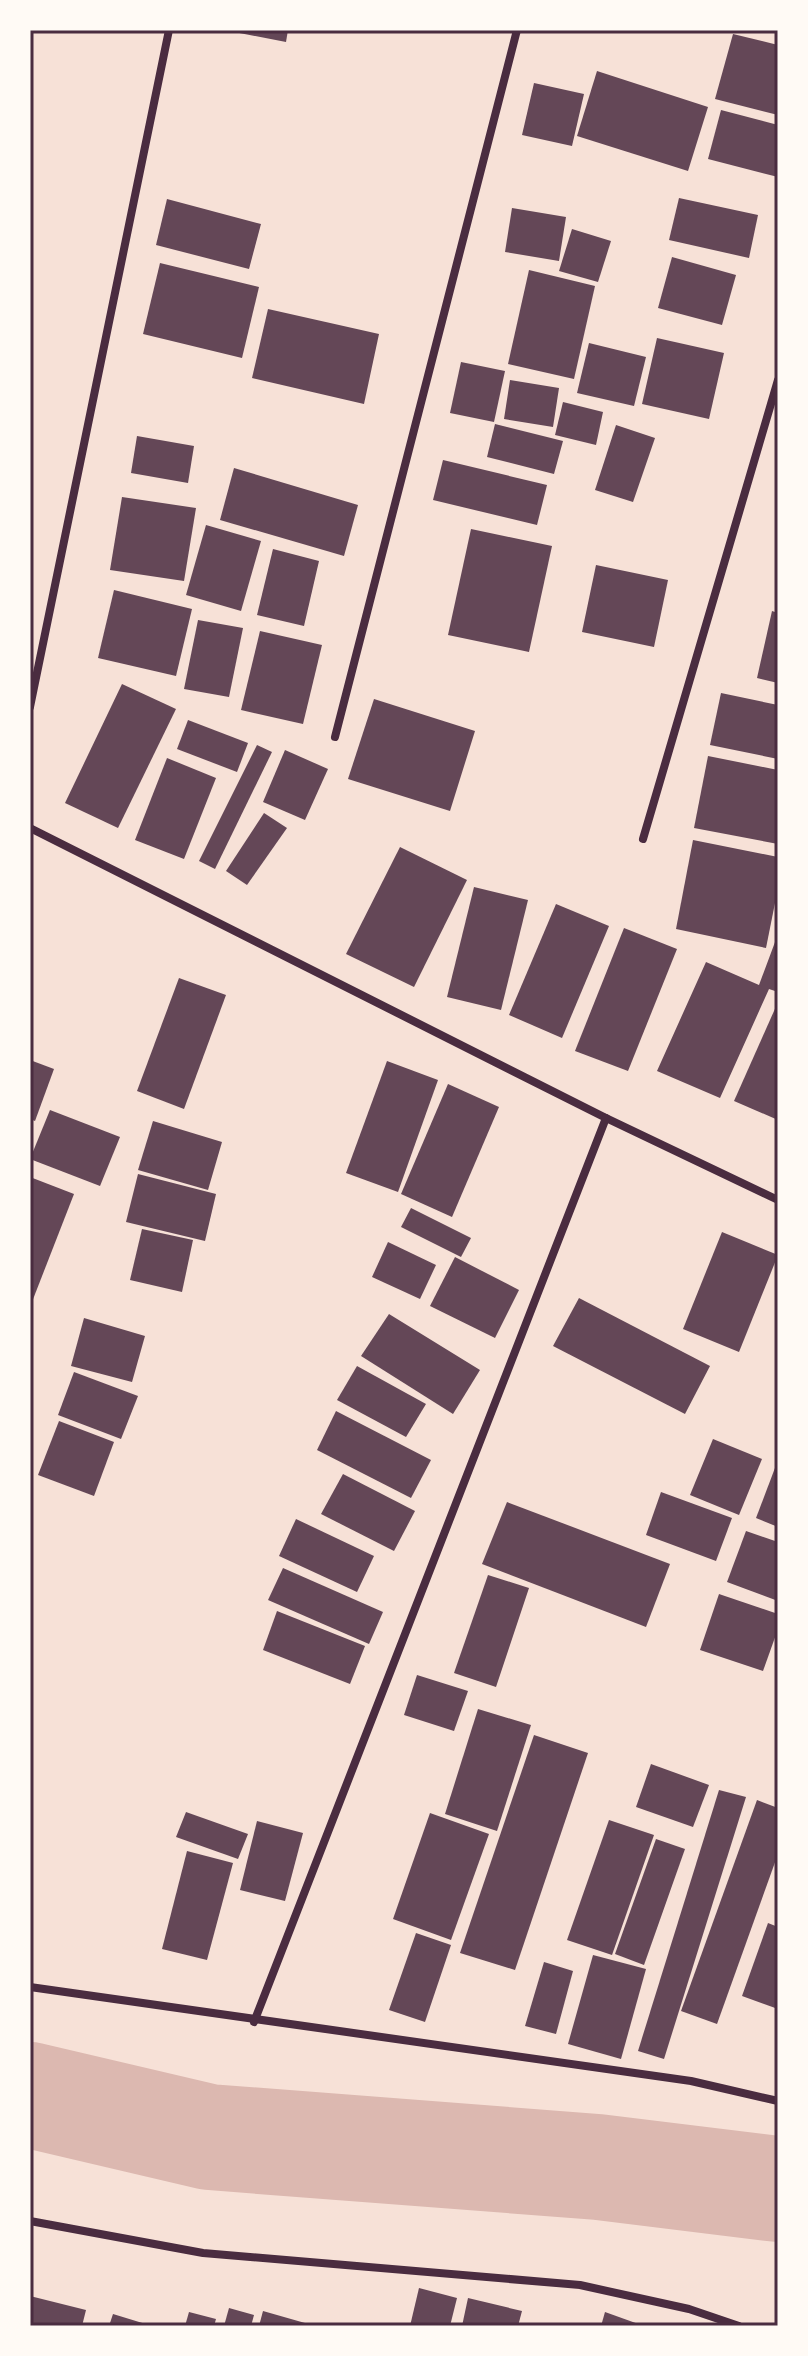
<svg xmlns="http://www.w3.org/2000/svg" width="808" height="2356" viewBox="0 0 808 2356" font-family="'Roboto Condensed',sans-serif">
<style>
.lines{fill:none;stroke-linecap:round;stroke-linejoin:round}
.river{stroke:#dcb8b0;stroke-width:106}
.building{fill:#644757}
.minor{stroke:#4a2c40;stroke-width:8}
.neatline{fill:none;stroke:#4a2c40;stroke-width:3}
</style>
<rect width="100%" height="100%" fill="#f7e1d7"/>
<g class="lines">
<polyline class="river" points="30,2095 209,2137 598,2167 778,2189"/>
</g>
<g class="building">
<polygon points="224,30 288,30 286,42"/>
<polygon points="733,34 778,45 778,115 715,99"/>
<polygon points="597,71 708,107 688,171 577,136"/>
<polygon points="534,83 584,94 572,146 522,135"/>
<polygon points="721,110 778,125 778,177 708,159"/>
<polygon points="679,198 758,215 749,258 669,240"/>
<polygon points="167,199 261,224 249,269 156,245"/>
<polygon points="512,208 566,217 559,261 505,252"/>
<polygon points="572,229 611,241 598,282 559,271"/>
<polygon points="672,257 736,275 722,325 658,308"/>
<polygon points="160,263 259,287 242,358 143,334"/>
<polygon points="529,270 595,286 574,379 508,364"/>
<polygon points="268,309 379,334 364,404 252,378"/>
<polygon points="657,338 724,353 709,419 642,404"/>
<polygon points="589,343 646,357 634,406 577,393"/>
<polygon points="461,362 505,371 494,422 450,413"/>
<polygon points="510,380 559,388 553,427 504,419"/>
<polygon points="563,402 603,412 596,445 555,435"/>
<polygon points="495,424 563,441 554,474 487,457"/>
<polygon points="616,425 655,438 633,502 595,490"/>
<polygon points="137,436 194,446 188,483 131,473"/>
<polygon points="443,460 547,485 537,525 433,500"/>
<polygon points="234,468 358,505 344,556 220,520"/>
<polygon points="122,497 196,508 184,581 110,570"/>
<polygon points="206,525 261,541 241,611 186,595"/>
<polygon points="471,529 552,546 529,652 448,635"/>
<polygon points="273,549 319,561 304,626 257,615"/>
<polygon points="596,565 668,580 654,647 582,632"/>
<polygon points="114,590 192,609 176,676 98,658"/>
<polygon points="772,611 778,613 778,683 757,678"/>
<polygon points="198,620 243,628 229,697 184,689"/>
<polygon points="260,631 322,645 303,724 241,710"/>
<polygon points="122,684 176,709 118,828 65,803"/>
<polygon points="721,693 778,705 778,759 710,745"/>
<polygon points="374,699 475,731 450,811 348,779"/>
<polygon points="188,720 248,743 237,772 177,749"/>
<polygon points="257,745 272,752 215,869 199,861"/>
<polygon points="285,750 328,769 305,820 263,802"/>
<polygon points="708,756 778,770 778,844 694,828"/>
<polygon points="167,758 216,778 184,859 135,840"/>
<polygon points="264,813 287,828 247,885 226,871"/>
<polygon points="693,840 778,857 778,888 766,948 676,929"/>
<polygon points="400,847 467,880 414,987 346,954"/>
<polygon points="474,887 528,900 501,1010 447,997"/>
<polygon points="556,904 609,926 562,1038 509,1015"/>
<polygon points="624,928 677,949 628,1071 575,1051"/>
<polygon points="778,934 778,992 769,989 720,1098 657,1071 706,962 759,985"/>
<polygon points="179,978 226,995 184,1109 137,1091"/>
<polygon points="778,1002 778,1120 734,1101"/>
<polygon points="30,1060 54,1069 35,1121 30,1119"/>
<polygon points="387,1061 438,1080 398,1192 346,1173"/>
<polygon points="448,1084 499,1107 452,1217 401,1194"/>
<polygon points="50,1110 120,1137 100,1186 30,1159"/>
<polygon points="153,1121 222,1142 208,1190 138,1170"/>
<polygon points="138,1174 216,1194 205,1241 126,1222"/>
<polygon points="30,1177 74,1194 30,1307"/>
<polygon points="411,1208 471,1238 461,1257 401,1227"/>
<polygon points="142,1229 193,1240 182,1292 130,1280"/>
<polygon points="722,1232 778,1255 739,1352 683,1329"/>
<polygon points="388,1242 436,1265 420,1299 372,1277"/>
<polygon points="455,1257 519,1290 495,1338 430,1306"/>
<polygon points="579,1298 710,1366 685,1414 553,1346"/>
<polygon points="389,1314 480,1370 453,1414 361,1356"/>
<polygon points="84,1318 145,1336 132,1382 71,1366"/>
<polygon points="357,1366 426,1404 406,1437 337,1400"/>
<polygon points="74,1372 138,1396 121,1439 58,1415"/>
<polygon points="336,1411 431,1460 411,1498 317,1450"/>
<polygon points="59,1421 114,1442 94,1496 38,1475"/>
<polygon points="713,1439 762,1459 739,1515 690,1495"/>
<polygon points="778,1460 778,1527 756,1518"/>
<polygon points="343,1474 415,1511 394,1551 321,1514"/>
<polygon points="661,1492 732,1518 716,1561 646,1535"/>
<polygon points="507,1502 670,1564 646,1627 482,1564"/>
<polygon points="296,1519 374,1556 357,1592 279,1556"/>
<polygon points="746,1531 778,1542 778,1601 727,1582"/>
<polygon points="283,1568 383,1612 369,1644 268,1600"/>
<polygon points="488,1575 529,1588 496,1687 454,1673"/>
<polygon points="719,1594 778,1614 778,1629 763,1671 700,1650"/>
<polygon points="277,1611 365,1646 350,1684 263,1650"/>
<polygon points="417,1675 468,1691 454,1731 404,1715"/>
<polygon points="478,1709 531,1725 497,1831 445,1814"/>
<polygon points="534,1735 588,1753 515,1970 460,1953"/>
<polygon points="651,1764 709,1785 693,1827 636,1807"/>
<polygon points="719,1790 746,1797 664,2059 638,2051"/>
<polygon points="757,1800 778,1808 778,1854 717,2024 681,2011"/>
<polygon points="186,1812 248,1834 238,1859 176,1837"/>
<polygon points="430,1813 489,1834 451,1940 393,1919"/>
<polygon points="609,1820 654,1835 612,1955 567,1940"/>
<polygon points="257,1821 303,1833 285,1901 240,1890"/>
<polygon points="656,1839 685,1849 644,1965 615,1954"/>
<polygon points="187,1851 233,1863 207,1960 162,1949"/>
<polygon points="768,1923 778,1927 778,2009 742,1996"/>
<polygon points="416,1933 451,1945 425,2022 389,2010"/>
<polygon points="593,1955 646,1969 621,2059 568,2044"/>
<polygon points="544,1962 573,1971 556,2034 525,2026"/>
<polygon points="419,2288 457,2298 450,2326 410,2326"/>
<polygon points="30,2296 86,2310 82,2326 30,2326"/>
<polygon points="468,2298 522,2311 518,2326 462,2326"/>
<polygon points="229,2308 254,2315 251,2326 224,2326"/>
<polygon points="263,2311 312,2325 312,2326 259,2326"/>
<polygon points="189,2312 216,2319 214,2326 185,2326"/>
<polygon points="605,2312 644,2326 601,2326"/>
<polygon points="113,2314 149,2325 149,2326 109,2326"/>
</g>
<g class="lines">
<g class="minor">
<polyline points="30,707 169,30"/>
<polyline points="335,737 517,30"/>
<polyline points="30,828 606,1118 778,1200"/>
<polyline points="643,839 778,380"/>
<polyline points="30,1987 691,2081 778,2101"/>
<polyline points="254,2022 606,1118"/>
<polyline points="30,2221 203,2253 580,2285 689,2309 739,2326"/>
</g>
</g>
<rect width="808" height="2356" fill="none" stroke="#fffaf5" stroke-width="64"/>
<rect x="32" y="32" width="744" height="2292" class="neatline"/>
</svg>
